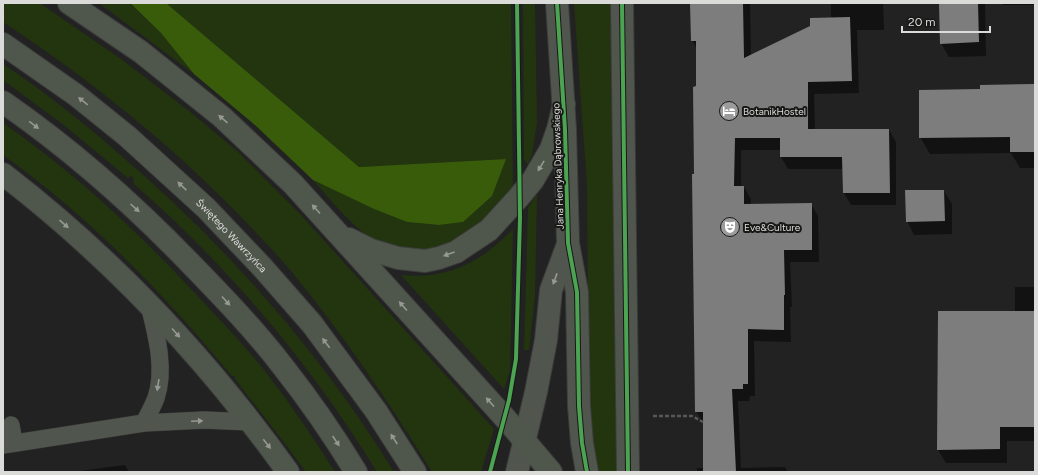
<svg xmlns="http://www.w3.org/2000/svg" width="1038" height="475" viewBox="0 0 1038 475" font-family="Figtree,sans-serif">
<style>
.green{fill:#22350f}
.forest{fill:#385c0a}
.shadow{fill:#0007}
.building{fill:#7c7d7c}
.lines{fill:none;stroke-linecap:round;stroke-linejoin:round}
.service-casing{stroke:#3c3c3c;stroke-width:18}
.minor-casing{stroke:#3c3c3c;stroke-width:24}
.tertiary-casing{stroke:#3c3c3c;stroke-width:24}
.secondary-casing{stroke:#3c3c3c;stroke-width:24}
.path{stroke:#565853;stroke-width:2.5;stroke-dasharray:4 2;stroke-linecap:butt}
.service{stroke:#50564d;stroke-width:17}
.minor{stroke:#50564d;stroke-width:22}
.tertiary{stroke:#50564d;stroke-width:22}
.secondary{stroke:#4f564b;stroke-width:22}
.cycleway-casing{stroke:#181917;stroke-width:6}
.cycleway{stroke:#4ca352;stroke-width:4}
.oneway{fill:#959992}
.oneway2{fill:#969994}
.labels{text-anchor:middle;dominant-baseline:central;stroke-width:4;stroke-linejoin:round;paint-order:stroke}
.poi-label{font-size:10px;fill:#dbdcda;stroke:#181917;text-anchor:start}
.street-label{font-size:10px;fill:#dbdcda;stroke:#181917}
</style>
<rect width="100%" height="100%" fill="#222"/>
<g class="green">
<path d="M3 3 41 4 121 59 189 111 237 151 302 216 494 429 481 472H432C389 402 343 334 291 271 277 254 261 238 246 222 173 146 91 80 3 22Z"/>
<polygon points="99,3 129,3 161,33 194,74"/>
<path d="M166 3H511L513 190C491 214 467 242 434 248 428 249 421 249 415 249 397 249 379 244 364 233 345 218 329 198 313 180L374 209 407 222 439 225 463 222 506 159 359 167Z"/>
<polygon points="523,3 535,3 537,123 532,154 528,165 524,159"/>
<polygon points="574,3 615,3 622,472 598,472 591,438 589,415 587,186"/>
<path d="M3 64C43 91 82 121 118 153 225 244 320 352 394 472H377C312 365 228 266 134 184L133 177 131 176 128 178 65 126 3 80Z"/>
<path d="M3 123C72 171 132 226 189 287 216 316 244 344 268 375 292 406 314 439 335 472H306L283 441 235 379V376H232C164 294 90 217 3 155Z"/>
<polygon points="537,194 535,295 529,350 524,350 528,208"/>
<path d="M513 229 510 370 504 389 401 275C448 280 481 262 513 229Z"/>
</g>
<polygon class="forest" points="130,3 166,3 359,167 506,159 492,196 463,222 439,225 407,222 374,209 313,180 255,125 194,74 161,33"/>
<g class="shadow">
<polygon points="691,3 750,3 751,56 832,18 831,16 831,3 883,3 884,30 857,30 859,93 814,94 815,130 889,130 896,142 896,205 851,205 844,193 844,169 788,169 781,157 781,150 741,150 741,187 744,187 751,199 751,205 811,204 818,216 819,262 790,262 792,307 790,307 791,342 754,341 755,396 750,396 749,401 738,401 741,468 785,467 788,472 697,472 697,468 704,468 704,424 696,411 695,175 697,49 692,40"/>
<polygon points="940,3 985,3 986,56 949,57 941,43"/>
<polygon points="1002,3 1035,3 1035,5 1003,5"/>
<polygon points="1035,85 1035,168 1020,168 1011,153 930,154 920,137 981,90"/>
<polygon points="944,191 952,204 952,234 914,235 907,221"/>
<polygon points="1015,287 1035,287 1035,441 1007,441 1007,463 946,463 938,450 1015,312"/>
<polygon points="125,465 129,472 72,472"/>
</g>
<g class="building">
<polygon points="690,3 743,3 744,58 810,26 810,18 850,17 852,81 808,82 808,129 889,129 890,193 843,193 842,157 780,157 780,138 735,138 734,186 744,186 744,204 812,203 812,250 784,250 785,295 784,295 784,330 748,329 748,384 743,384 743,389 732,389 736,472 703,472 703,412 695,412 692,174 694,174 693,87 696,86 696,41 691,41"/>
<polygon points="939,3 978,3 979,42 940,44"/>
<polygon points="1035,84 1035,152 1010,152 1010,137 919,138 919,90 980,89 980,85"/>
<polygon points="905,190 944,190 945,221 906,222"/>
<polygon points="938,311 1035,311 1035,427 1000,427 1000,449 937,450"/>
</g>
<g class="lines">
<g class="service-casing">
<g id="service">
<path d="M144 423C148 415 153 406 156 398 166 369 156 333 149 305"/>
<polyline points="11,425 14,443"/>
<polyline points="3,445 144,423 204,420 250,422"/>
</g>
</g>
<g class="minor-casing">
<polyline id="minor" points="622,3 628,472"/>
</g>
<g class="tertiary-casing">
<g id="tertiary">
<polyline points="557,3 565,130 568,243 577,292 579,406 582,443 587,472"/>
<polyline points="517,472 536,392 546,340 551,290 568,244"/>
</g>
</g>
<g class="secondary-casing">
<g id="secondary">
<polyline points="69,3 141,52 222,117 293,184 505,418 551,472"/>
<path id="s1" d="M3 44 76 95 127 136 206 208 262 267 312 324 376 411 415 472"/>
<path d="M3 102C71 149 132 203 189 262 222 296 255 330 284 368 310 401 334 436 356 472"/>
<path d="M3 174C112 258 208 360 288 472"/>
<polyline points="349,239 371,250 398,258 425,261 439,258 456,252 489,230 519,197 533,180 551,149 558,129 564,104"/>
</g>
</g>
<polyline class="path" points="653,416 692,416 703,422"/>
<use href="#service" class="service"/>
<use href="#minor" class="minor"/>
<use href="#tertiary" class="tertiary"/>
<use href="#secondary" class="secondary"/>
<g class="cycleway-casing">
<g id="cycleway">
<polyline points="557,3 565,130 568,243 577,292 579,406 582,443 587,472"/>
<polyline points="622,3 628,472"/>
<polyline points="490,472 509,400 516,359 520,218 517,3"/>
</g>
</g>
<use href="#cycleway" class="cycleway"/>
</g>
<defs><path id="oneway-solid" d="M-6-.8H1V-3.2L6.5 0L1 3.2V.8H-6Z"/></defs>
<g class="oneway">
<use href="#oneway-solid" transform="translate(83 101) rotate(-141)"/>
<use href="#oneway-solid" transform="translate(223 119) rotate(-139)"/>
<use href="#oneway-solid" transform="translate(34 125) rotate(37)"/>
<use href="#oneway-solid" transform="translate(541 166) rotate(121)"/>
<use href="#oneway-solid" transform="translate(182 186) rotate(-137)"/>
<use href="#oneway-solid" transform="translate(135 208) rotate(42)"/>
<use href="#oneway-solid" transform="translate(316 209) rotate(-132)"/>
<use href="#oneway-solid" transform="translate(64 224) rotate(41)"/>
<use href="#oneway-solid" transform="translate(449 254) rotate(160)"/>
<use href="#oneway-solid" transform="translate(226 301) rotate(48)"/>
<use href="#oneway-solid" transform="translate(403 306) rotate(-131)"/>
<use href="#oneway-solid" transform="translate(176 333) rotate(48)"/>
<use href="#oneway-solid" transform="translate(326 343) rotate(-127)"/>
<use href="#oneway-solid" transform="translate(490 402) rotate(-132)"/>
<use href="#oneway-solid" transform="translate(394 439) rotate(-123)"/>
<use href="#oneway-solid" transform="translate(336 441) rotate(56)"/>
<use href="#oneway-solid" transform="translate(267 444) rotate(52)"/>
</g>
<g class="oneway2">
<use href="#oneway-solid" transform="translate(555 279) rotate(110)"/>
<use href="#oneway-solid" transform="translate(158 385) rotate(99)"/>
<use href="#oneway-solid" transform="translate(197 421) rotate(-3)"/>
</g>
<defs>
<g id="hotel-disc" transform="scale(1)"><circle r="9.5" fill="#9a9b9a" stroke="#181917"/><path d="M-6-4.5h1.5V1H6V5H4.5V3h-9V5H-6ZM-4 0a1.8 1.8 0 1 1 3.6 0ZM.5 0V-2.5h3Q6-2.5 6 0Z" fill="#fff"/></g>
<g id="theatre-disc" transform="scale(1)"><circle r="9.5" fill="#9a9b9a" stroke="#181917"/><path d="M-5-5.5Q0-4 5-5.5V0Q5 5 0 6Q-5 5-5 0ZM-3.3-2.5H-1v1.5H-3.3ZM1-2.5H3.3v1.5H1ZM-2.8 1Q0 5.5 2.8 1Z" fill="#fff"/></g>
</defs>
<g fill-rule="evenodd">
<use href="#hotel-disc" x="729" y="111"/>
<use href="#theatre-disc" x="730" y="227"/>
</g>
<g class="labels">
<g class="poi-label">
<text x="743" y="111">BotanikHostel</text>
<text x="744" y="227">Eve&amp;Culture</text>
</g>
<g class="street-label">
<text transform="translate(558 166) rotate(-92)">Jana Henryka Dąbrowskiego</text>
<text stroke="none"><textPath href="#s1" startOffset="299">Świętego Wawrzyńca</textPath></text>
</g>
</g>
<rect width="1038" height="475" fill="none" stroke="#dbdcda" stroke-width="8"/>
<path d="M902 26v6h88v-6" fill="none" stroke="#dbdcda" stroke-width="2"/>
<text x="908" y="26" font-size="12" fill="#dbdcda" stroke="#181917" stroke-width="3" paint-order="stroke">20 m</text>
</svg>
